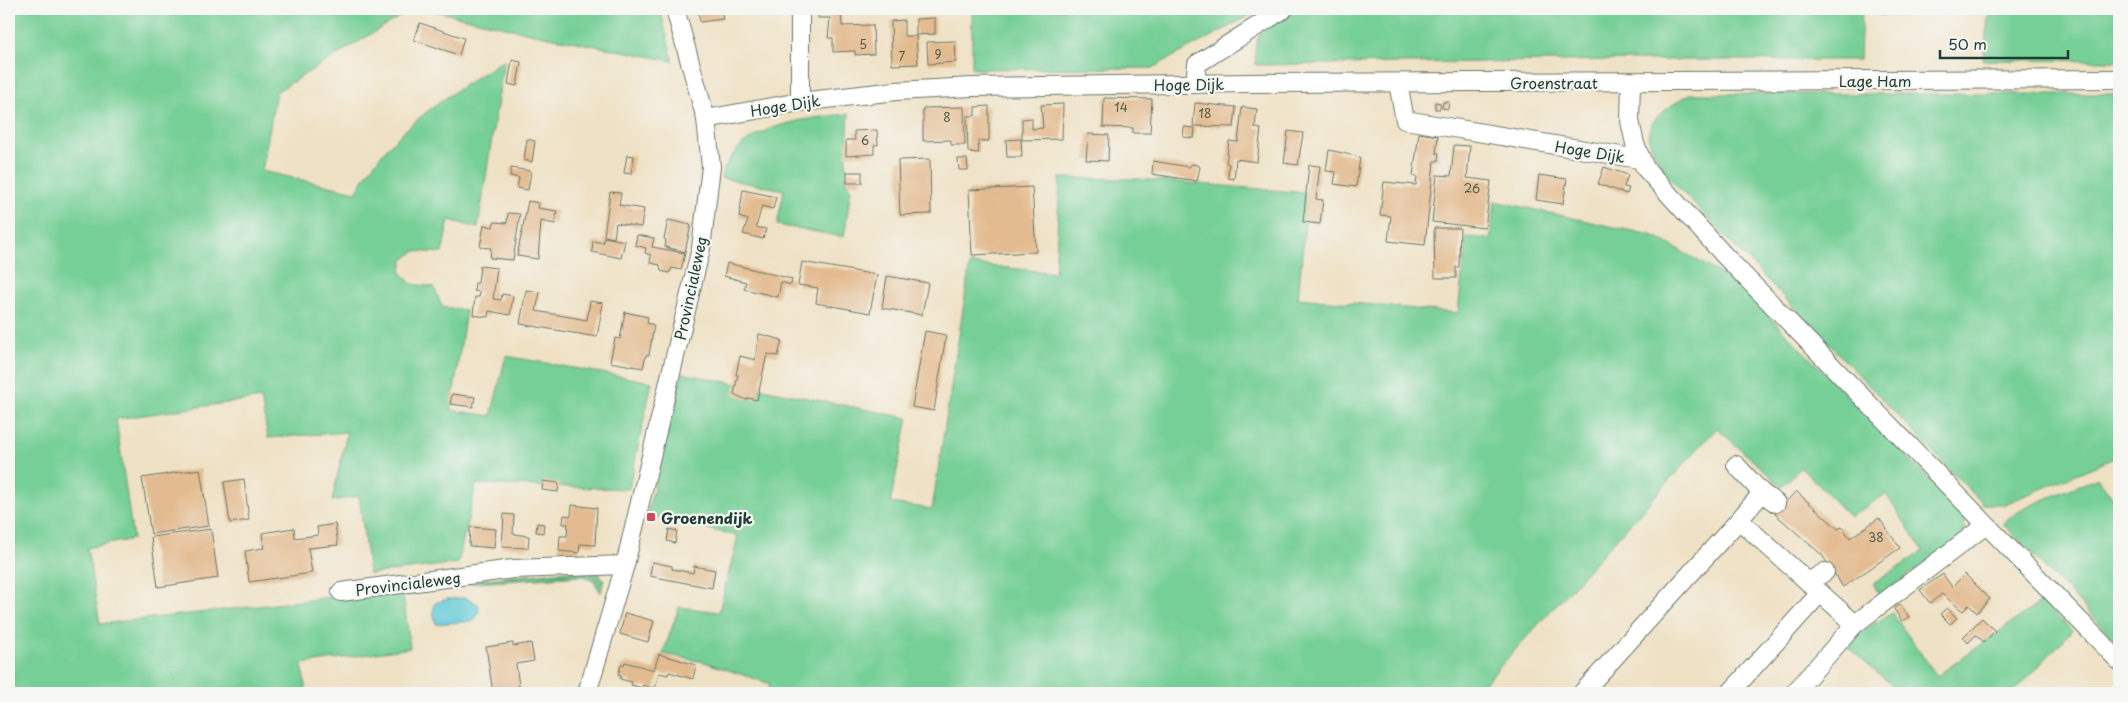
<svg xmlns="http://www.w3.org/2000/svg" width="2128" height="702" viewBox="0 0 2128 702" font-family="'Playpen Sans',sans-serif">
<style>
.green{fill:#76cf96;stroke:#4a8665}
.forest{fill:#60b27f;stroke:#40785a}
.water{fill:#5ec8d8;stroke:#3e8286}
.building{fill:#e3bb90}
.lines{fill:none;stroke-linecap:round;stroke-linejoin:round}
.minor-casing{stroke:#687666;stroke-width:20}
.minor{stroke:#fff;stroke-width:18}
.poi-dot{fill:#d1495b;stroke:#f6f6f2;stroke-width:2}
.labels{text-anchor:middle;dominant-baseline:central;stroke-width:4.5;stroke-linejoin:round;paint-order:stroke}
.number-label{font-size:12px;fill:#505c4b}
.street-label{font-size:15px;fill:#1f3d34;stroke:#f6f6f2}
.poi-label{font-size:15px;font-weight:bold;fill:#1f3d34;stroke:#f6f6f2;text-anchor:start}
</style>
<rect width="100%" height="100%" fill="#f6f6f2"/>
<filter id="ink" filterUnits="userSpaceOnUse"><feTurbulence type="fractalNoise" baseFrequency=".02" numOctaves="2"/><feDisplacementMap in="SourceGraphic" scale="10" xChannelSelector="R" yChannelSelector="G"/><feConvolveMatrix kernelMatrix="1 2 1 2 8 2 1 2 1" color-interpolation-filters="sRGB"/></filter>
<filter id="wash" filterUnits="userSpaceOnUse"><feTurbulence type="fractalNoise" baseFrequency=".0096" numOctaves="4" result="noise"/><feDisplacementMap in="SourceGraphic" scale="20" xChannelSelector="R" yChannelSelector="G"/><feGaussianBlur stdDeviation="1.12" result="paint"/><feColorMatrix in="noise" values="0 0 0 0 0 0 0 0 0 0 0 0 0 0 0 0 0 1.4 0 .05"/><feComposite in="paint" operator="in"/></filter>
<g filter="url(#wash)">
<rect width="100%" height="100%" fill="#efe1c4"/>
<g class="green">
<path d="M9 9H412L276 92 262 171 356 192C387 133 449 94 504 60L478 228 449 220 442 253 415 251 403 260 401 272 411 284 434 287 442 307 466 310 451 410 491 416 506 356 652 382 629 489 476 484 458 563 369 574 359 496 332 501 347 432 268 438 261 398 116 419 133 539 87 548 100 624 302 601 402 586 410 648 302 664 306 693H9Z"/>
<polygon points="426,9 660,9 673,61 534,34"/>
<polygon points="972,9 1262,9 1152,68 972,69"/>
<path d="M1293 9H1862L1860 60H1632L1256 65C1251 31 1267 24 1293 9Z"/>
<polygon points="1989,9 2119,9 2119,61 1983,60"/>
<path d="M1690 94H2119V456L2005 504H1983L1669 178C1638 129 1642 123 1690 94Z"/>
<path d="M849 114 845 180 851 190 844 237 777 225 784 190 721 178C735 125 805 118 849 114Z"/>
<polygon points="1060,178 1141,179 1308,193 1298,298 1458,313 1466,237 1490,239 1495,201 1655,236 1735,282 1964,514 1964,534 1880,596 1873,584 1923,551 1886,494 1850,517 1801,467 1782,487 1717,428 1476,693 767,693 770,684 704,662 663,654 679,607 719,612 738,536 647,515 682,373 908,418 890,503 932,509 970,264 1055,273"/>
<path d="M2098 478 2119 507V644L2003 524C2012 509 2079 486 2098 478Z"/>
<polygon points="2042,601 2072,631 2013,693 1900,693 1843,643 1892,613 1937,676"/>
</g>
<polygon class="forest" points="593,569 604,579 601,593 594,582 583,576 460,584 404,596 402,586"/>
<polygon class="water" points="466,598 478,604 479,612 474,621 436,624 433,612 435,603 447,599"/>
<g id="blocks">
<g class="building">
<polygon points="698,9 721,9 723,19 700,22"/>
<polygon points="818,9 841,9 842,26 873,25 874,54 855,55 855,51 833,52 833,38 828,38 830,18 818,18"/>
<polygon points="920,9 934,9 934,11 920,12"/>
<polygon points="1881,9 1906,9 1906,14 1881,13"/>
<polygon points="935,18 935,34 916,35 916,19"/>
<polygon points="904,20 904,36 916,36 918,64 892,65 891,21"/>
<polygon points="420,23 464,38 459,55 414,40"/>
<polygon points="955,41 956,62 928,64 927,42"/>
<polygon points="512,60 521,62 517,86 508,84"/>
<polygon points="1104,98 1152,99 1150,133 1133,133 1133,128 1103,127"/>
<polygon points="1435,102 1440,103 1440,109 1435,109"/>
<polygon points="1443,102 1449,102 1448,109 1442,108"/>
<polygon points="1195,103 1236,107 1234,127 1193,126"/>
<polygon points="1063,104 1062,139 1022,140 1022,119 1032,118 1032,129 1043,128 1041,105"/>
<polygon points="989,106 989,141 978,141 979,153 968,152 967,116 975,116 975,107"/>
<polygon points="964,107 965,145 951,145 951,140 923,141 923,108"/>
<polygon points="1242,107 1257,109 1255,128 1261,129 1257,162 1236,159 1234,179 1228,178 1229,164 1226,163 1229,141 1238,142"/>
<polygon points="1184,127 1195,128 1194,138 1183,137"/>
<polygon points="877,130 878,145 874,145 874,154 846,156 846,140 855,140 854,131"/>
<polygon points="1288,131 1303,133 1298,165 1284,163"/>
<polygon points="1419,133 1438,136 1436,153 1439,153 1438,161 1434,161 1425,245 1388,241 1391,216 1380,215 1384,182 1416,185 1417,176 1413,176"/>
<polygon points="1088,134 1109,135 1108,161 1086,160"/>
<polygon points="527,139 535,141 532,162 524,160"/>
<polygon points="1021,139 1022,157 1007,157 1006,140"/>
<polygon points="1454,145 1470,146 1467,178 1491,181 1485,228 1432,222 1437,175 1451,176"/>
<polygon points="1329,150 1360,157 1356,187 1334,184 1336,172 1326,171"/>
<polygon points="627,155 634,156 631,174 624,173"/>
<polygon points="930,159 931,214 900,215 898,160"/>
<polygon points="958,159 967,159 968,170 959,170"/>
<polygon points="1153,161 1189,167 1192,164 1197,165 1200,167 1197,181 1152,174"/>
<polygon points="1309,165 1320,166 1316,199 1323,200 1320,224 1303,222"/>
<polygon points="1604,167 1628,175 1624,187 1629,188 1627,194 1598,184"/>
<polygon points="511,168 531,171 528,190 517,188 519,178 510,176"/>
<rect x="847" y="172" width="15" height="11"/>
<polygon points="1539,175 1567,179 1563,204 1536,200"/>
<polygon points="1032,187 1036,252 972,255 969,190"/>
<polygon points="743,190 776,197 773,209 762,206 756,227 766,229 763,239 743,234 748,220 739,217"/>
<polygon points="610,192 621,193 619,205 644,209 641,227 616,223 614,238 604,236"/>
<polygon points="528,201 539,203 538,208 557,211 555,224 541,221 538,259 517,256"/>
<polygon points="508,213 520,214 513,260 490,258 491,248 480,247 484,225 493,227 494,222 507,223"/>
<polygon points="668,220 691,225 685,252 665,247 666,240 664,239"/>
<polygon points="1434,228 1460,228 1459,267 1456,267 1456,278 1435,278"/>
<polygon points="637,235 654,238 652,247 685,253 681,270 672,268 669,273 661,271 660,265 650,263 651,255 645,253 646,248 635,245"/>
<polygon points="604,237 625,241 621,258 592,252 593,241 603,243"/>
<polygon points="802,262 877,275 870,313 816,303 818,288 798,285"/>
<polygon points="727,263 792,279 791,285 781,282 778,297 744,289 746,282 724,276"/>
<polygon points="480,266 497,268 493,299 501,300 502,294 513,296 510,315 489,311 488,317 473,315 475,297 479,297 480,292 474,291 475,283 478,283"/>
<polygon points="887,276 928,283 922,315 882,308"/>
<polygon points="526,290 540,292 536,311 587,320 590,301 603,303 597,337 520,324"/>
<polygon points="625,312 648,317 647,323 654,325 649,355 646,355 643,368 610,362 615,338 620,339"/>
<polygon points="925,331 946,335 934,411 912,407"/>
<polygon points="759,334 782,340 778,356 767,354 757,400 748,398 746,400 734,394 738,375 736,375 740,356 755,360"/>
<polygon points="452,394 475,397 473,407 450,404"/>
<polygon points="200,469 209,526 151,534 142,478"/>
<polygon points="244,479 249,520 230,523 224,482"/>
<polygon points="543,481 559,483 558,492 542,490"/>
<polygon points="1796,491 1838,529 1842,527 1850,538 1879,518 1900,548 1843,587 1822,555 1775,514"/>
<polygon points="572,505 597,508 595,545 580,544 579,553 559,551 560,536 567,536 568,524 563,524 564,515 571,516"/>
<polygon points="504,514 514,515 513,534 529,536 528,548 502,547"/>
<polygon points="537,523 544,524 543,533 536,532"/>
<polygon points="335,524 338,545 308,548 312,573 249,582 245,551 264,548 262,533 294,528 295,538 318,535 317,527"/>
<polygon points="470,527 496,529 494,548 469,546"/>
<polygon points="211,529 218,578 158,587 151,537"/>
<polygon points="669,529 677,531 675,543 667,541"/>
<polygon points="652,562 672,566 672,569 693,573 694,566 715,570 712,588 650,576"/>
<polygon points="1943,574 1952,587 1965,574 1990,599 1977,613 1969,605 1963,611 1942,594 1930,603 1920,590"/>
<polygon points="1900,604 1909,617 1902,621 1894,609"/>
<polygon points="1947,608 1957,618 1950,624 1940,614"/>
<polygon points="625,613 654,621 648,642 620,634"/>
<polygon points="1982,618 1995,631 1984,642 1976,635 1968,643 1963,637"/>
<polygon points="513,643 513,646 531,643 534,661 516,664 520,693 493,693 486,647"/>
<polygon points="659,654 696,665 693,679 669,672 668,675 659,673 655,689 643,685 642,688 631,685 632,682 620,679 621,676 618,675 621,665 624,665 625,662 654,670"/>
</g>
</g>
</g>
<g filter="url(#ink)">
<use href="#blocks" fill-opacity="0" stroke="#687666" stroke-width="1"/>
<g class="lines">
<g class="minor-casing">
<g id="minor">
<polyline points="800,9 800,102"/>
<polyline points="1631,82 1630,121 1635,144 1645,168 1724,255 2119,661"/>
<polyline points="1398,83 1405,120 1639,159"/>
<polyline points="1195,84 1197,64 1284,9"/>
<polyline points="706,119 800,102 896,91 972,87 1250,83 2119,79"/>
<polyline points="1736,465 1762,493 1776,503"/>
<polyline points="1762,493 1739,520 1855,624"/>
<polyline points="1808,582 1825,572"/>
<polyline points="341,592 513,569 625,565"/>
<polyline points="587,693 625,565 701,248 711,167 706,119 675,9"/>
<polyline points="1582,693 1739,520"/>
<polyline points="1730,693 1820,593"/>
<polyline points="1794,693 1855,624 1986,525"/>
</g>
</g>
<use href="#minor" class="minor"/>
</g>
</g>
<rect class="poi-dot" x="646" y="512" width="10" height="10" rx="2.5"/>
<g class="labels">
<g class="number-label">
<text x="863" y="44">5</text>
<text x="938" y="54">9</text>
<text x="902" y="56">7</text>
<text x="1121" y="107">14</text>
<text x="1205" y="113">18</text>
<text x="947" y="117">8</text>
<text x="865" y="140">6</text>
<text x="1472" y="188">26</text>
<text x="1876" y="537">38</text>
</g>
<g class="street-label">
<text x="1875" y="80">Lage Ham</text>
<text x="1554" y="82">Groenstraat</text>
<text transform="translate(1189 84) rotate(-1)">Hoge Dijk</text>
<text transform="translate(785 105) rotate(-9)">Hoge Dijk</text>
<text transform="translate(1590 151) rotate(9)">Hoge Dijk</text>
<text transform="translate(690 288) rotate(-78)">Provincialeweg</text>
<text transform="translate(408 583) rotate(-7)">Provincialeweg</text>
</g>
<g class="poi-label">
<text x="661" y="517">Groenendijk</text>
</g>
</g>
<rect width="2128" height="702" fill="none" stroke="#f6f6f2" stroke-width="30"/>
<path d="M1940 50v8h128v-8" fill="none" stroke="#1f3d34" stroke-width="2.5"/>
<text x="1948" y="50" font-size="15" fill="#1f3d34" stroke="#f6f6f2" stroke-width="4" paint-order="stroke">50 m</text>
</svg>
